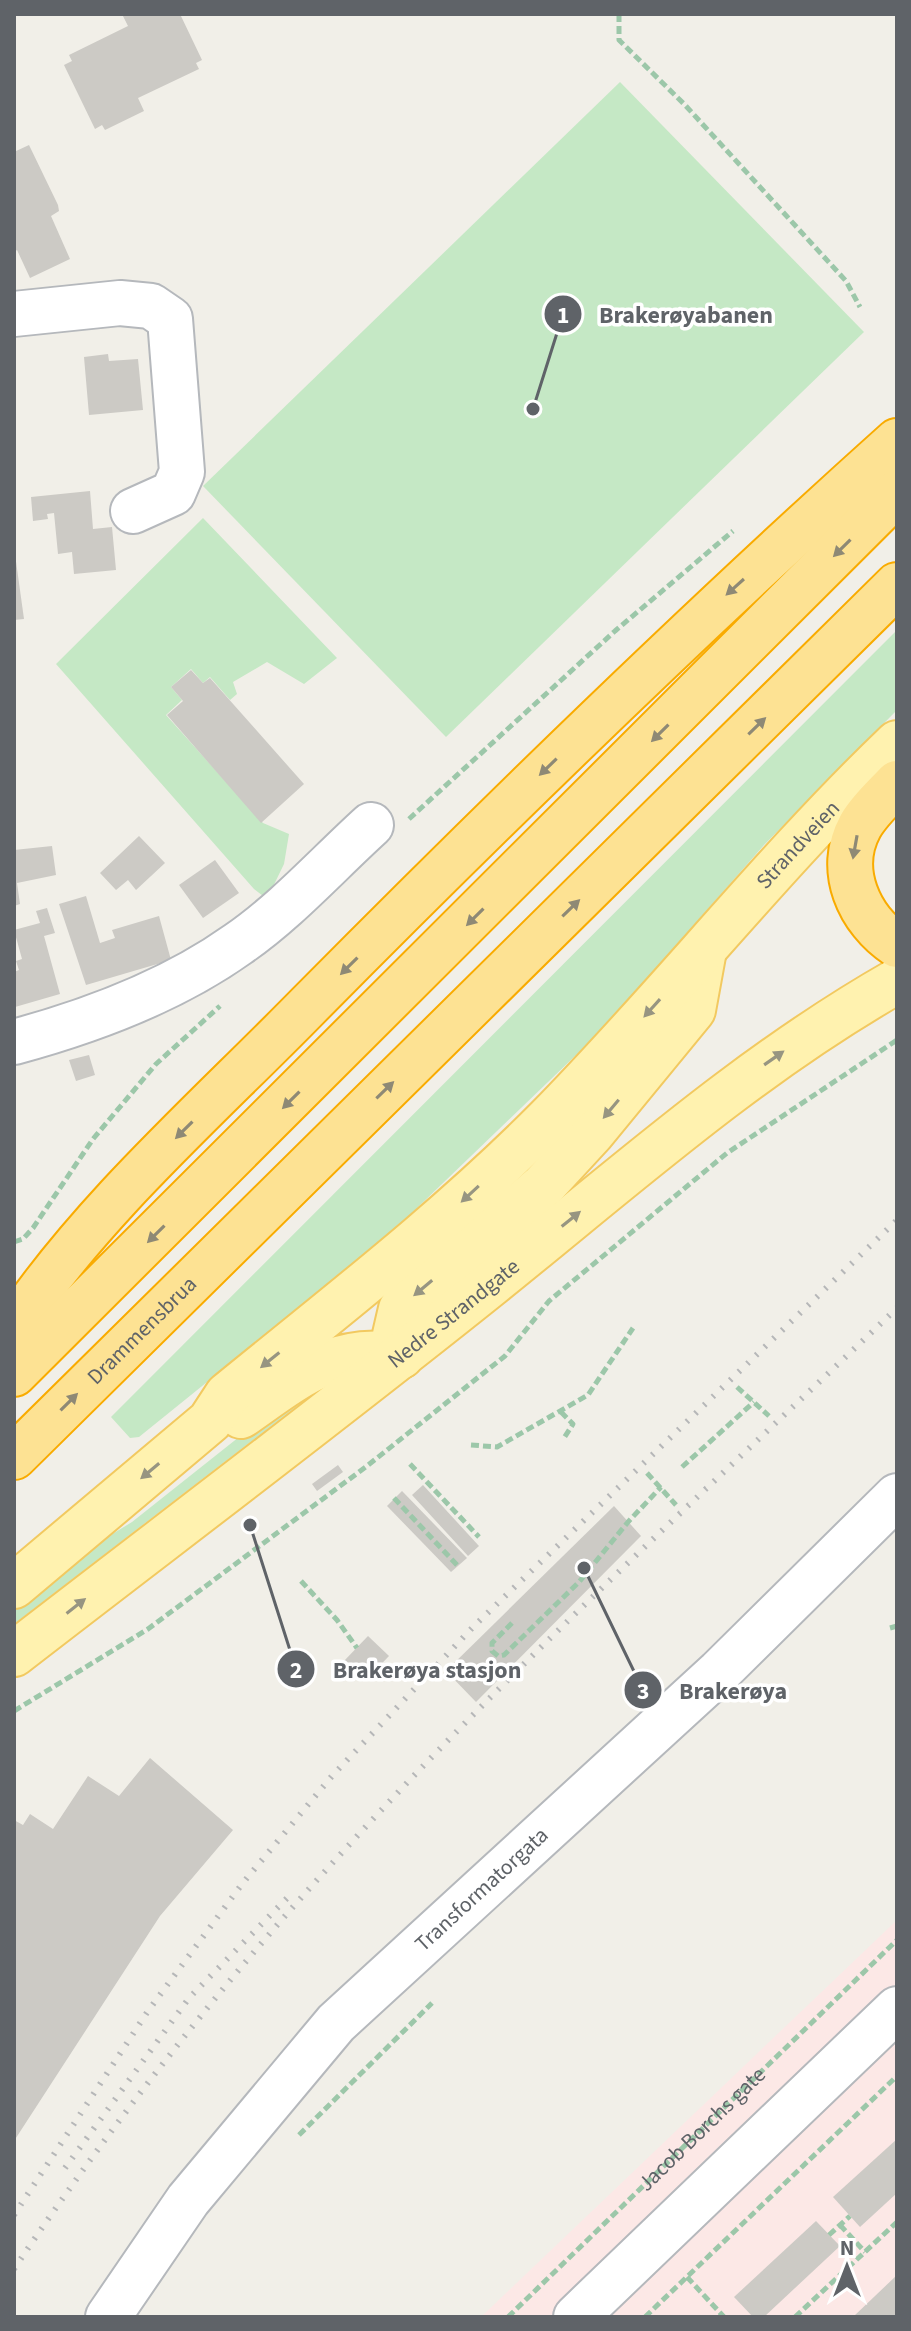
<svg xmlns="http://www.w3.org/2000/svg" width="911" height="2331" viewBox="0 0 911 2331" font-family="'Source Sans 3',sans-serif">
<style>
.medical{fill:#fce8e6}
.green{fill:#c5e8c5}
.building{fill:#cccac5}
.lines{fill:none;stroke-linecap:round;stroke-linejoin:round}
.minor-casing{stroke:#b5b8bc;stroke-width:48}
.major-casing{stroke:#f2c960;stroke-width:48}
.highway-casing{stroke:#f9ab00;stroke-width:48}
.path{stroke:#9cc7a9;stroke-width:5;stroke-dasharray:8 4;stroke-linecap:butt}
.minor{stroke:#fff;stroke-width:44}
.major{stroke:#fff2af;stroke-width:44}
.highway{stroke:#fde293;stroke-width:44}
.rail{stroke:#b6b7b8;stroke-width:6;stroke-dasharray:2 10;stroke-linecap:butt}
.oneway{fill:#8e8975}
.oneway2{fill:#979581}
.labels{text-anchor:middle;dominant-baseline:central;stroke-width:7;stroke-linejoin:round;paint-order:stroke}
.street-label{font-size:22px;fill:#5f6368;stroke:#fff}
.leader{fill:none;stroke:#5f6368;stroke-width:3}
.callout-dot{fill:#5f6368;stroke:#fff;stroke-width:3}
.mark-label{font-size:24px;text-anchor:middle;font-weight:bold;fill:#fff}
.callout-label{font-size:24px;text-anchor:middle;font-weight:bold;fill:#5f6368;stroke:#fff;stroke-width:7;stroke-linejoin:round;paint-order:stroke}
</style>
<rect width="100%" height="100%" fill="#f1efe8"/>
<polygon class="medical" points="897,1920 897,2317 481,2317"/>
<g class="green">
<polygon points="620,82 864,332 446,737 203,486"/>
<polygon points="203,518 337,658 304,684 267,662 233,682 237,694 230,700 210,677 203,683 191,669 171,687 182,700 166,715 263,823 289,834 284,864 267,899 254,889 56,664"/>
<polygon points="897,630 897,710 764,845 601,1031 389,1235 139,1437 130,1438 111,1417"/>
<polygon points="331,1380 14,1624 14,1603 50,1572 132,1522 297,1391"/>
</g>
<g class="building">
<polygon points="122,14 180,14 202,60 196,63 199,69 138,98 144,111 105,130 102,125 95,129 64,65 72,61 69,55 128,26"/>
<polygon points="29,145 58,205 59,211 51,216 70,259 30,278 17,250 14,252 14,152"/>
<polygon points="108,354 109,361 138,359 143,410 89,415 84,357"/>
<polygon points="90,491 93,529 112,527 116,570 74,574 72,552 58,554 54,513 47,514 48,519 33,521 31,497"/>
<polygon points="14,547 24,619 14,620"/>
<polygon points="191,670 203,683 210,678 304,784 261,823 167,715 183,701 171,687"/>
<polygon points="139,836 165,863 136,890 128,880 116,890 100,873"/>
<polygon points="52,846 56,875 17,883 20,904 14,906 14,850"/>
<polygon points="215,860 239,893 203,918 179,885"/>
<polygon points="86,896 100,943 115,938 112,930 159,916 171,960 86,985 59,904"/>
<polygon points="47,908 55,933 44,936 60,994 15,1007 14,972 19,970 16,961 22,959 14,930 40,923 36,911"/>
<polygon points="89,1055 95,1075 76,1081 69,1060"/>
<polygon points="338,1465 343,1472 317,1491 312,1484"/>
<polygon points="423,1485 479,1546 468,1556 412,1495"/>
<polygon points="402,1491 467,1558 451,1572 387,1506"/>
<polygon points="614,1506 641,1536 476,1702 446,1671"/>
<polygon points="368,1636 389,1656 365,1681 344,1661"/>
<polygon points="150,1758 233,1830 160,1916 14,2141 14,1820 23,1825 30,1814 53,1829 88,1776 119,1796"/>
<polygon points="897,2139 897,2193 860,2227 833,2197"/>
<polygon points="816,2221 840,2246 764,2317 753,2317 734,2297"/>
<polygon points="897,2275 897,2317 853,2317"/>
</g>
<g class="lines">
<g class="minor-casing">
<g id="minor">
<polyline points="14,314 120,303 151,306 170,319 182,472 173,493 133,511"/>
<path d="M14 1042C92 1021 172 991 238 944 286 911 328 864 371 825"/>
<path id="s2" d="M108 2317 188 2200 336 2023 719 1672 897 1496"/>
<polyline points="576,2317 897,2009"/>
</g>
</g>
<g class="major-casing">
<g id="major">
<polyline points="401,1356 395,1335 401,1309 544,1185 592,1133 693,1010 704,950"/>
<path d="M241 1416C293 1380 334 1343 401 1356"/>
<path id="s3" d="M14 1586 210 1421 227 1395C336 1306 448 1220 548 1119 668 997 773 862 897 743"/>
<path id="s4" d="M14 1654C173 1531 334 1410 491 1284 623 1178 749 1065 897 981"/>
</g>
</g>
<g class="highway-casing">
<g id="highway">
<path d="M897 783C885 796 869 810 860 826 836 870 859 920 897 945"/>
<path d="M14 1326C96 1206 206 1110 307 1007 499 813 694 623 897 441"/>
<polyline points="14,1374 897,493"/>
<path id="s5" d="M14 1457 897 585"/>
</g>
</g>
<g class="path">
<polyline points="619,14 619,40 685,105 846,281 860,307"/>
<polyline points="409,819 615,631 733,531"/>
<polyline points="14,1242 23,1239 33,1228 93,1139 156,1064 220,1006"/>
<polyline points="737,1387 769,1416"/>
<polyline points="561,1412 573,1424 564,1438"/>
<polyline points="471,1445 497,1447 588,1395 633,1328"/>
<polyline points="410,1464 479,1537"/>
<polyline points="682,1467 754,1402"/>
<polyline points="647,1473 676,1505"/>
<polyline points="394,1498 457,1565"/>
<polyline points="301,1581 337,1620 357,1648"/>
<polyline points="512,1623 492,1643 492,1651 498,1656 504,1655 579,1582 628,1522 661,1487"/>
<polyline points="890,1628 897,1626"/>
<polyline points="14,1711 148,1629 367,1466 505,1356 549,1301 727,1153 897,1040"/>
<polyline points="299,2135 432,2003"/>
<polyline points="840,2225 865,2252"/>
<polyline points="829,2235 850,2216"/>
<polyline points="687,2277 724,2317"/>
<path id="s1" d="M508 2317 897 1940"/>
<polyline points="645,2317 897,2076"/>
<polyline points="795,2317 897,2222"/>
</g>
<use href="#minor" class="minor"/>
<use href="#major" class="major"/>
<use href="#highway" class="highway"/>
<g class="rail">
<polyline points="65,2168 189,1998 291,1894"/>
<polyline points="14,2215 148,2011 242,1884 332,1776 474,1626 897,1220"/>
<path d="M14 2269C114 2120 226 1978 348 1846 521 1657 712 1485 897 1308"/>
</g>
</g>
<defs><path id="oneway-solid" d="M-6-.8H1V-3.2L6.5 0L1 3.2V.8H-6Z" transform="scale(2)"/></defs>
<g class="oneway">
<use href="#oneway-solid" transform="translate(842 548) rotate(135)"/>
<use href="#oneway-solid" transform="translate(735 587) rotate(138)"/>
<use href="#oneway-solid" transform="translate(757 726) rotate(-44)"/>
<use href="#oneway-solid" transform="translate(660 733) rotate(135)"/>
<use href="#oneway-solid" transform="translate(548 767) rotate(136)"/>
<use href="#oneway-solid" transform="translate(855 847) rotate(100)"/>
<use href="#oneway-solid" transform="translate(571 908) rotate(-44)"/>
<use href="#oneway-solid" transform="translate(475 917) rotate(135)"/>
<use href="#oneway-solid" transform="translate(349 966) rotate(135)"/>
<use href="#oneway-solid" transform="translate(385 1090) rotate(-44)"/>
<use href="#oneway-solid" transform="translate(291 1100) rotate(135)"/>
<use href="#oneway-solid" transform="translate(184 1130) rotate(135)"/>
<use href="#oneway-solid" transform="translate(156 1234) rotate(135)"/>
<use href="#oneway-solid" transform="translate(69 1402) rotate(-45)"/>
</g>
<g class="oneway2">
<use href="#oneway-solid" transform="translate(652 1008) rotate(132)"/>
<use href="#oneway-solid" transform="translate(774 1058) rotate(-35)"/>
<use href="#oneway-solid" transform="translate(611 1109) rotate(130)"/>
<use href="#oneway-solid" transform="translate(470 1194) rotate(137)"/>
<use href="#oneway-solid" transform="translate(571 1219) rotate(-39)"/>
<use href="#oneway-solid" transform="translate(423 1288) rotate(140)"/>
<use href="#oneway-solid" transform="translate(270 1360) rotate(141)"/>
<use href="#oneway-solid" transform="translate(150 1471) rotate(140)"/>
<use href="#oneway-solid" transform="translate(76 1606) rotate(-38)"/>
</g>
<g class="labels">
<g class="street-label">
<text stroke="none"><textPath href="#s3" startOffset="1082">Strandveien</textPath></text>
<text stroke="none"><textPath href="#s4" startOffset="556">Nedre Strandgate</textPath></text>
<text stroke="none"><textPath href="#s5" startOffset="180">Drammensbrua</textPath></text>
<text stroke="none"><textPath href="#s2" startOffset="570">Transformatorgata</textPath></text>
<text stroke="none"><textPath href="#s1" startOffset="270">Jacob Borchs gate</textPath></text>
</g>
</g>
<path class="leader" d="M533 409L563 314M250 1525L296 1669M584 1568L643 1690"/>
<g class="callout-dot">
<circle cx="533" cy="409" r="8"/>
<circle cx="250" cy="1525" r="8"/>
<circle cx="584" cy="1568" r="8"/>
<circle cx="563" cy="314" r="20"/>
<circle cx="296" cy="1669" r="20"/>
<circle cx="643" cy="1690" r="20"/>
</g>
<g class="mark-label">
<text x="563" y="323">1</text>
<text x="296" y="1678">2</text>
<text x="643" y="1699">3</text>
</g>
<g class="callout-label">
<text x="686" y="323">Brakerøyabanen</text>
<text x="427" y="1678">Brakerøya stasjon</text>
<text x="733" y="1699">Brakerøya</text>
</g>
<rect width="911" height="2331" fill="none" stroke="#5f6368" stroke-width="32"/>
<g transform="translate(847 2267)" stroke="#ffffff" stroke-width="6" paint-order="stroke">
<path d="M0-6L14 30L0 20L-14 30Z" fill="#5f6368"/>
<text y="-12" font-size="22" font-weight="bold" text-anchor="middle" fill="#5f6368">N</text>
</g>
</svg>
